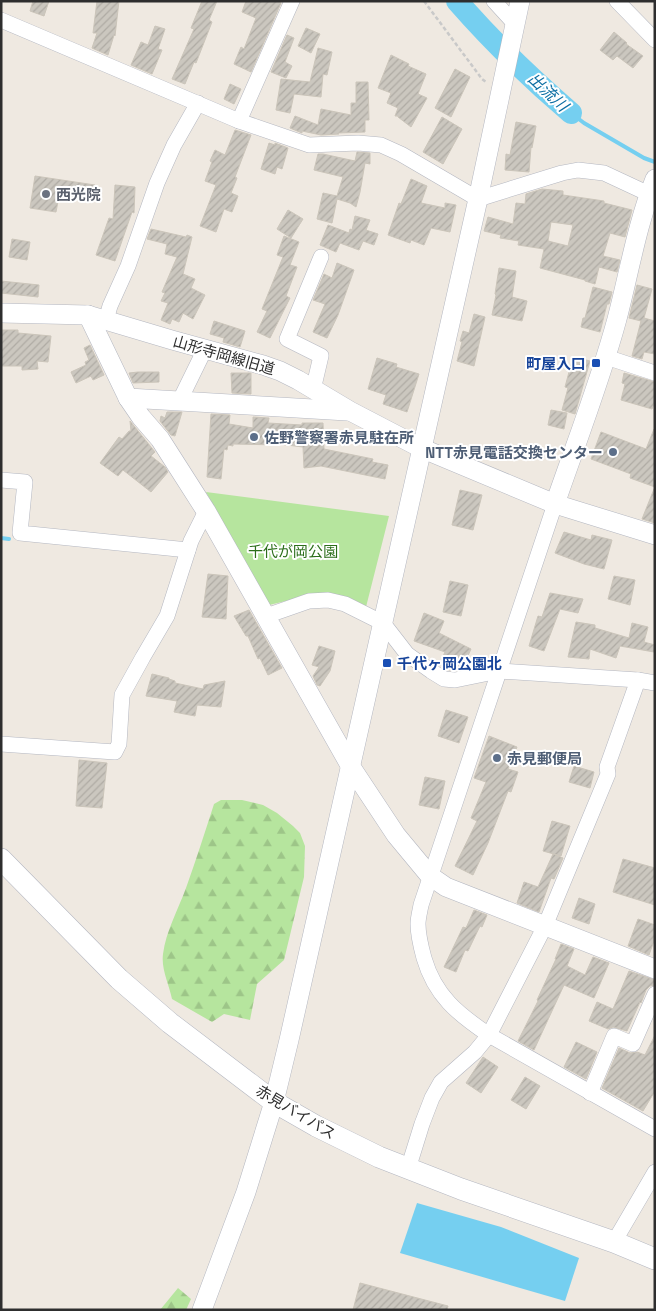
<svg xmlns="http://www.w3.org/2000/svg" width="656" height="1311" viewBox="0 0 656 1311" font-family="'Space Grotesk','Noto Sans JP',sans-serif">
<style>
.grass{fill:#b6e59e}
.forest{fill:url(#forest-firs)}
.water{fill:#75cff0}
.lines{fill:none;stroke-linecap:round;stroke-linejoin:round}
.stream{stroke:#75cff0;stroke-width:4}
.river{stroke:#75cff0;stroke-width:22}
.building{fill:url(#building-hatch);stroke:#cbc5ba;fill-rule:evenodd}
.minor-casing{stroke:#b4b7c1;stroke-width:16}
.tertiary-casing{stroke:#b4b7c1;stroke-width:20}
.secondary-casing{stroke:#b4b7c1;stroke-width:22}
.path{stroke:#c9c9c9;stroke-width:2.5;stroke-dasharray:4 2.5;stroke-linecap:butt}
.minor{stroke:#fff;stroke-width:15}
.tertiary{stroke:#fff;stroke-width:19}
.secondary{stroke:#fff;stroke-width:21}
.worship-dot{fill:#6b7280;stroke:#fff;stroke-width:2}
.transit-dot{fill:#1a4fb4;stroke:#fff;stroke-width:2}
.service-dot{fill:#5c6f8a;stroke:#fff;stroke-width:2}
.labels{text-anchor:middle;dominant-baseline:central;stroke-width:4;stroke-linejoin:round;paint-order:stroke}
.worship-label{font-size:15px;font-weight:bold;fill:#5b616d;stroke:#fff;text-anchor:start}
.street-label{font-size:15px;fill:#2e2e2e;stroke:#fff}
.transit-label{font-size:15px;font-weight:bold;fill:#164399;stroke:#fff;text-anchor:end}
.service-label{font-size:15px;font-weight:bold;fill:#4e5e75;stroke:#fff;text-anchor:start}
.park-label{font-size:15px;fill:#2c6e1b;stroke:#fff}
.water-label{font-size:16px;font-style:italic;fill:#0d6fa3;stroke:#fff}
</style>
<defs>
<pattern id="forest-firs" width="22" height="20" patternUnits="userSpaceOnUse" patternTransform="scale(1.25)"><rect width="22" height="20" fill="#b6e59e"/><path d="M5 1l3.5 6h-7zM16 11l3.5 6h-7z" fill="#9dc588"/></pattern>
<pattern id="building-hatch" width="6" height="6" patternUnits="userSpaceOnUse" patternTransform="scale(1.25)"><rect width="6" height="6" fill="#cbc7bf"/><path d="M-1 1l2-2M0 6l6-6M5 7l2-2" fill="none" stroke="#afaba4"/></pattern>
</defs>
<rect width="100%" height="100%" fill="#efe9e1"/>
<polygon class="grass" points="206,492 389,516 366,607 311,595 269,605"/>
<g class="forest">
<path d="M221 800H242L263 805 277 813 293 826 300 833 305 846 304 877 284 960 257 984 250 1020 224 1014 212 1022 172 999C169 984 161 969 163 954 166 931 178 910 186 888 196 860 205 832 214 804Z"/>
<polygon points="178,1288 191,1299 186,1310 160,1310"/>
</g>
<polygon class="water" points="417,1203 501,1227 579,1258 565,1301 400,1253"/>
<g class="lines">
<g class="stream">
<polyline points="571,113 584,123 644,158 655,162"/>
<polyline points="1,538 9,539"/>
</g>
<path class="river" d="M457 1C492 41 530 78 571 113"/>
</g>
<g class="building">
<polygon points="33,1 49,1 44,16 30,11"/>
<polygon points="97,1 119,1 115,36 114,35 108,55 92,48 97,33 93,33"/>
<polygon points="202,1 217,1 209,20 212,22 196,63 194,62 185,84 172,79 194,29 191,28"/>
<polygon points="246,1 277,1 281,3 251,72 234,64 241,47 244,49 256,18 242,12"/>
<polygon points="155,26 165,29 158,49 162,50 152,74 131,65 141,42 148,45"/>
<polygon points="306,28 320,34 311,53 298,46"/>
<polygon points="614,32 627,43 626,44 643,56 633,68 617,56 613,60 600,50"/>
<polygon points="287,35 294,38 285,62 292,66 286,78 271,72"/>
<polygon points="318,48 332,52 327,75 323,74 321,97 294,94 290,113 276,110 281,79 310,82"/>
<polygon points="391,55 409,64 408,66 426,74 418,94 427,98 411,127 398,117 398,116 395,116 398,108 387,103 391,93 378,88"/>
<polygon points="455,69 470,77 451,117 435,108"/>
<polygon points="356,82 368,82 369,120 365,120 365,132 338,133 339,134 321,135 302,131 302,133 290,128 295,116 318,125 321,109 351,115 351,103 356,103"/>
<polygon points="230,84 241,89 234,104 224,99"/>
<polygon points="442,117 462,129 443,164 423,152"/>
<polygon points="516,122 536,126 532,148 531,147 529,172 505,170 506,154 510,155"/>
<polygon points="235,130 251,135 235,177 237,178 231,193 238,196 232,212 224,209 216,232 200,226 216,185 205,181 212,162 210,161 215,150 225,155"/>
<polygon points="269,143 275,145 275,143 288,148 282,169 277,167 275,174 261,169"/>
<polygon points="357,152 370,153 370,164 365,163 360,192 356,207 350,203 337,199 332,223 317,219 323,193 337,196 343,177 314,170 318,154 323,154 355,161"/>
<polygon points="35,176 95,185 92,201 59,196 56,212 30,208"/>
<polygon points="411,179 427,186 421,203 445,208 445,203 456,205 450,232 431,228 424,245 411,240 410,243 388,235 399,203 401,204"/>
<polygon points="115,185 135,187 134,213 132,212 115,261 96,255 109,218 113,219"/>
<path d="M542 189 563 191V195L604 201V203L632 210 625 237 610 233 603 256 620 260 617 272 599 267 595 284 585 281V280L540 268 544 249 518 245 519 241 500 238 501 235 484 231 488 217 513 224 516 203 525 204 526 194ZM551 222 573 225 568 246 548 241Z"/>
<polygon points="288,210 303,219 291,238 277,229"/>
<polygon points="355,216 370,220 366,230 378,234 374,245 363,241 359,250 340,243 336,252 320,245 328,225 349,233 350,229 352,230"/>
<polygon points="151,229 186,237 186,238 187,235 192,237 183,274 195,279 191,288 205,295 193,319 183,313 179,322 172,319 170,324 161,320 168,303 161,301 165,293 162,292 177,257 165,254 167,244 147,239"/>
<polygon points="284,236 299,242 290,265 297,267 286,296 290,298 270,338 257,332 267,311 262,309 283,257 277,255"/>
<polygon points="12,239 30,242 27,260 9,257"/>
<polygon points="337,263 354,270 338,315 327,338 313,332 325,304 313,300 324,274 332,278"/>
<polygon points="499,268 516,271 512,297 527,301 522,321 492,315 496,295 495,294"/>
<polygon points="1,281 39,285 38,297 1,293"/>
<polygon points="637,285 652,289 644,318 655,321 655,354 644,352 642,359 632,356 641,321 629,318"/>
<polygon points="593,287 612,292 609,304 607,304 600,332 581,327 583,318 585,318"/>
<polygon points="474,314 485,317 474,366 457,361 462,342 460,341 463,331 469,333"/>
<polygon points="214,321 245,331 240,347 223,342 224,338 210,334"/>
<polygon points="1,330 18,330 18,333 51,336 48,362 37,361 38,369 22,370 22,366 1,366"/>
<polygon points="90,345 104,375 93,380 91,376 76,383 71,372 86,365 85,362 89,360 84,348"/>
<polygon points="573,357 590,361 575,414 562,410 568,388 565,387"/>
<polygon points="377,358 397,364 396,367 419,374 407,412 383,404 386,395 368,389"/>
<polygon points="138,372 159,372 159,382 133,383 129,373"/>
<polygon points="231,373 251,373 251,394 232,393"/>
<polygon points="624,373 655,382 655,401 652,409 621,400 625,384 622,383"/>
<polygon points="551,410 567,413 564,429 548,425"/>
<polygon points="167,412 182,412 175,436 171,435 160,421 161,416 165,418"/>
<polygon points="211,414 230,415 229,424 253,428 253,417 269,418 268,423 302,425 302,423 323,423 324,449 373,459 372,462 388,465 385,479 321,466 304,468 303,447 279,444 279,445 233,444 233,446 228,445 227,450 224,449 221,479 207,477"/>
<polygon points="130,421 155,452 151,456 165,467 168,472 151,492 123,470 118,476 100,463 119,437 122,439 129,431 131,431"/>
<polygon points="654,429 655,487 630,478 631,474 591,459 601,432 646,449"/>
<polygon points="654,489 655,489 655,523 642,519"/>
<polygon points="460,490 482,495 473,530 452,525"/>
<polygon points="564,532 591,540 592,535 612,540 604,569 584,564 555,553"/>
<polygon points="208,574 228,576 226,619 202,617"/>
<polygon points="614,576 635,580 630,605 608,599"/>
<polygon points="450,581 468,585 461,616 443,612"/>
<polygon points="550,593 583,599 578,613 560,609 544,651 529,646 538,616 542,617"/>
<polygon points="249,610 282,668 268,675 260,658 258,659 248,636 246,636 234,616"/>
<polygon points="424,613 444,621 439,633 471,649 462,669 449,670 440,665 439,665 445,652 414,641"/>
<polygon points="576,622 595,625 595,628 629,638 632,623 648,627 644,642 655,645 654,652 620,646 616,658 590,649 589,659 568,657"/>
<polygon points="319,646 335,651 330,671 320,686 317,685 313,676 319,667 312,665"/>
<polygon points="152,674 169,678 169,679 175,681 175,683 203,689 204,685 225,681 221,707 197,705 195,716 174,712 177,701 146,696"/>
<polygon points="446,710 468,717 459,743 438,736"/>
<polygon points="489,736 517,747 508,769 518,772 511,792 508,791 488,843 473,875 455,866 477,821 471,818 486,782 474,778"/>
<polygon points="79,760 107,763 102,808 76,806"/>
<polygon points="574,766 594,772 590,788 569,782"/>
<polygon points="425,777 445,781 439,809 419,805"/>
<polygon points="552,821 570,826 561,856 543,851"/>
<polygon points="553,854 563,858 554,879 551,878 539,912 517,903 524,882 538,887"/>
<polygon points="623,859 655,868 655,905 613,892"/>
<polygon points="579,898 595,904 589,924 572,918"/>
<polygon points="474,910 487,915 482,927 480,926 468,951 465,950 456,972 444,967 463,927 466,928"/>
<polygon points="638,919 655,925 655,938 649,955 628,946"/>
<polygon points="561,944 574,949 567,966 585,975 593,957 609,963 594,998 564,985 534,1050 518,1041 538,1001 537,1000 556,959 555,959"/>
<polygon points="629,971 655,980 655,985 650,986 646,990 641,1003 640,1002 627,1031 613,1027 608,1029 589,1021 597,1002 613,1009"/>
<polygon points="655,1035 655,1091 643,1111 602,1088 619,1048 630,1053 637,1052 645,1055"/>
<polygon points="576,1042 597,1052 586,1079 564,1067"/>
<polygon points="483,1057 498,1067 481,1093 466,1083"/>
<polygon points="525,1077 540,1086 526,1109 511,1100"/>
<polygon points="360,1283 448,1306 447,1310 353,1310"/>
</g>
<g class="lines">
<g class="minor-casing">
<g id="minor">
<polyline points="494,1 515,24"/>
<polyline points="617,1 655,40"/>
<polyline points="1,20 239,121 309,145 358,143 381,145 401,154 478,199 562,173 578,170 604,173 649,194 655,196"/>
<polyline points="239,121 292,1"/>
<polyline points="106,320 110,306 128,266 157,183 174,145 198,103"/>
<polyline points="606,357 655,373"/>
<polyline points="313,390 321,356 287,339 321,257"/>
<polyline points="179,402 205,349"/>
<polyline points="1,480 25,482 20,533 188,550"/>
<path d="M555 504 421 905C420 911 418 918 418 924 418 936 421 947 424 958 435 996 458 1014 489 1035L655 1129"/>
<polyline points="266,616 309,601 328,600 345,604 383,623 407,654 431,671 444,679 455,680 499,671 638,680 655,683"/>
<polyline points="1,744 115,752 119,744 122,695 143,657 167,616 191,541 206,511"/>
<polyline points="590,1093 614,1036 633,1044 655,994"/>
<polyline points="408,1169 422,1124 432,1098 441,1082 475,1052 489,1035 545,926 608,774 607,767 638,680"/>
<polyline points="614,1242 655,1172"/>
</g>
</g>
<g class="tertiary-casing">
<g id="tertiary">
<polyline points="1,313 88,315 172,340 263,365 280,371 298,380 350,411 421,448 555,504 655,535"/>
<polyline points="88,315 128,398 347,411"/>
<polyline points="128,398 141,417 160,439 206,511 351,767 396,835 430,876 446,887 655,969"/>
<path d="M555 504C576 443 600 382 617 319 629 273 637 224 655 179"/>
<polyline points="202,1310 246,1192 274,1102 289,1040 478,199 520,1"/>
</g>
</g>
<g class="secondary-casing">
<polyline id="secondary" points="1,859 119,979 170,1023 274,1102 316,1126 379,1157 461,1189 614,1242 655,1259"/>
</g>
<polyline class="path" points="424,1 482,79 486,82"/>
<use href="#minor" class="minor"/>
<use href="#tertiary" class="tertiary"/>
<use href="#secondary" class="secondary"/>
</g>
<circle class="worship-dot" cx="46" cy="194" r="5"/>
<g class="transit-dot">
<rect x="591" y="358" width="10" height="10" rx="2.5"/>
<rect x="382" y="658" width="10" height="10" rx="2.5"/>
</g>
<g class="service-dot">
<circle cx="254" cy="437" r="5"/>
<circle cx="613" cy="452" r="5"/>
<circle cx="497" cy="758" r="5"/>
</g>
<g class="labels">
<g class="worship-label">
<text x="56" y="194">西光院</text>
</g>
<g class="street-label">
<text transform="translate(224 355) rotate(16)">山形寺岡線旧道</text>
<text transform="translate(296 1112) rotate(31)">赤見バイパス</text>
</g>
<g class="transit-label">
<text x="586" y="363">町屋入口</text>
<text x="397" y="663" text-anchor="start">千代ヶ岡公園北</text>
</g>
<g class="service-label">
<text x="264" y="437">佐野警察署赤見駐在所</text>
<text x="603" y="452" text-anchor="end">NTT赤見電話交換センター</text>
<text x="507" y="758">赤見郵便局</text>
</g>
<g class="park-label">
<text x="293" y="551">千代が岡公園</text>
</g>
<g class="water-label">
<text transform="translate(548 92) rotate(43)">出流川</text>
</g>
</g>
<rect width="656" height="1311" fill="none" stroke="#2e2e2e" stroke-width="5"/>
</svg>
